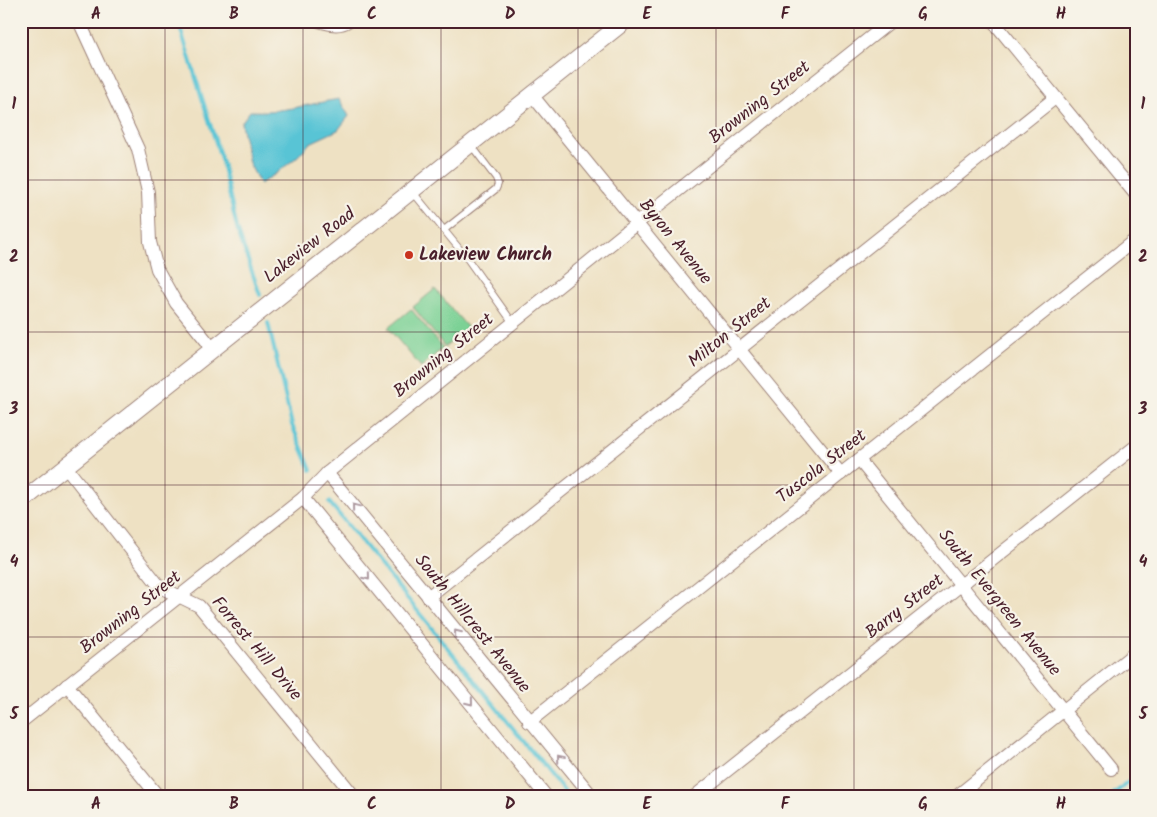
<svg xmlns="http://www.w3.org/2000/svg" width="1157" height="817" viewBox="0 0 1157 817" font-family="Kalam,sans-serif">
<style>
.green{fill:#7bd195;stroke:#627860}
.water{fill:#59c4d5;stroke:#527280}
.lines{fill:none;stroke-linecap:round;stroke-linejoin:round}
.stream{stroke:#59c4d5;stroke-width:4}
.service-casing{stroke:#9c8077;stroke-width:8}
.minor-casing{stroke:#9c8077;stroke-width:14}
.tertiary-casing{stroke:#9c8077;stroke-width:18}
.service{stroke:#fff;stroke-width:6}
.minor{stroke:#fff;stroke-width:12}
.tertiary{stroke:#fff;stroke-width:16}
.oneway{stroke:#ae9aa0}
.grid{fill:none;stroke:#4a1f2b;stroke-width:1;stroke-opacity:0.55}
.poi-dot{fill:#c8321e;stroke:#f7f3e8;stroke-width:2}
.labels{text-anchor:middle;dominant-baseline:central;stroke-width:4.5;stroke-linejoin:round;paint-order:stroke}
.street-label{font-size:18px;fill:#4a1f2b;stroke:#f7f3e8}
.poi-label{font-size:18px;font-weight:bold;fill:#4a1f2b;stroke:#f7f3e8;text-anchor:start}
.neatline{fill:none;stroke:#4a1f2b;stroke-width:2}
.grid-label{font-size:16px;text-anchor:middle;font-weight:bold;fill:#4a1f2b}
</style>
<rect width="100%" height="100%" fill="#f7f3e8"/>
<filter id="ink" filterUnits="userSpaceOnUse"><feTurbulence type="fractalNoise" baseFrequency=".02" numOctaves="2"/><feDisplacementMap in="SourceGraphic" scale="10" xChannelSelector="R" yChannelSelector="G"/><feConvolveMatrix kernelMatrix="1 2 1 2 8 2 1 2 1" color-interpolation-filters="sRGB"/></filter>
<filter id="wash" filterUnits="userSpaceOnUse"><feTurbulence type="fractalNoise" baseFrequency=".0096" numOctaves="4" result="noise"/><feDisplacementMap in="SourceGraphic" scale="20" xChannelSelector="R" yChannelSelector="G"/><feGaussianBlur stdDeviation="1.12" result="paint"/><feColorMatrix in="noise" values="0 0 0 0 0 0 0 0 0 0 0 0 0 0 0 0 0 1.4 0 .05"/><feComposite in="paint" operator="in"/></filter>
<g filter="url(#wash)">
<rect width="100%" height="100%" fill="#eee1c3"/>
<g class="green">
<polygon points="435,289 468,328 445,347 413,307"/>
<polygon points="411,309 443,348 421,367 388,328"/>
</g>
<path class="water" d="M339 99 349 116 338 130 310 143 297 157 277 173 260 184 249 163 241 123 250 111C281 113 309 104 339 99Z"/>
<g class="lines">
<g class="stream">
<polyline points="178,21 222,162 237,228 260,295"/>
<polyline points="268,323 292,425 311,470"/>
<polyline points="329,502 568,796"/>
<polyline points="1111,796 1136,776"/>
</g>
</g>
</g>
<g filter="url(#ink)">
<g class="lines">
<g class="service-casing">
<g id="service">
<polyline points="412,191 466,257 513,323"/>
<polyline points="444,230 496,189 498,184 496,178 471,145"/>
</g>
</g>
<g class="minor-casing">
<g id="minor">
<polyline points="79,21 138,149 148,192 150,242 157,269 176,303 213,349"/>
<path d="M319 21C329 24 339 27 348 21"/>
<polyline points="993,21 1136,195"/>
<polyline points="532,95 841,474"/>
<polyline points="21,172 23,171"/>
<polyline points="859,460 1111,769"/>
<polyline points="66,467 160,587 199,606 354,796"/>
<polyline points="327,473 592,796"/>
<polyline points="303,498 546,796"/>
<polyline points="428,597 1055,98"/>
<polyline points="67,685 158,796"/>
<polyline points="21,722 303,498 327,473 637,223 891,21"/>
<polyline points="529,722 1136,239"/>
<polyline points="695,796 1136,446"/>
<polyline points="957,796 1136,652"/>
</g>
</g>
<g class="tertiary-casing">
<polyline id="tertiary" points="21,502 625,21"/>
</g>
<use href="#service" class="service"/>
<use href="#minor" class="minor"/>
<use href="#tertiary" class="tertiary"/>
</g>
<defs><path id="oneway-chevron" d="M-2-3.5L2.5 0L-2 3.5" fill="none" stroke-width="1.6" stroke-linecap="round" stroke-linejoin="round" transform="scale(1.25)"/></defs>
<g class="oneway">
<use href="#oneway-chevron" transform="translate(355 507) rotate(-129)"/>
<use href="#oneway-chevron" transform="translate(367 577) rotate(51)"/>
<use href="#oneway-chevron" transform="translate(457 633) rotate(-129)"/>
<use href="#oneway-chevron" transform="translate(470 702) rotate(51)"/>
<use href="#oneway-chevron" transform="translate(560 758) rotate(-130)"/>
</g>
</g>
<path class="grid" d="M165 21V796M303 21V796M441 21V796M578 21V796M716 21V796M854 21V796M992 21V796M21 180H1136M21 332H1136M21 485H1136M21 637H1136"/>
<circle class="poi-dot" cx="409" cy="255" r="5"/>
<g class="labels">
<g class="street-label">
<text transform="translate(760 103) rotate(-38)">Browning Street</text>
<text transform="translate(675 242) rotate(51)">Byron Avenue</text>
<text transform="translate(310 246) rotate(-38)">Lakeview Road</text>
<text transform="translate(730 333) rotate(-39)">Milton Street</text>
<text transform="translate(444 356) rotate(-39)">Browning Street</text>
<text transform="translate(822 467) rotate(-38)">Tuscola Street</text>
<text transform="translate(999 603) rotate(51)">South Evergreen Avenue</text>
<text transform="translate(905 607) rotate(-38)">Barry Street</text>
<text transform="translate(131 613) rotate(-38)">Browning Street</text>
<text transform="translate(472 624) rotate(51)">South Hillcrest Avenue</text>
<text transform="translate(256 649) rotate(50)">Forrest Hill Drive</text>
</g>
<g class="poi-label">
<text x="419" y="255">Lakeview Church</text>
</g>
</g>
<rect width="1157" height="817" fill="none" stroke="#f7f3e8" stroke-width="55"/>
<rect x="28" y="28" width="1102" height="762" class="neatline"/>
<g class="grid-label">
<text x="96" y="19">A</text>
<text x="234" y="19">B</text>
<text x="372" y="19">C</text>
<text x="510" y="19">D</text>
<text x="647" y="19">E</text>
<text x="785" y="19">F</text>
<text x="923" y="19">G</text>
<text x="1061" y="19">H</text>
<text x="14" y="109">1</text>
<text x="1143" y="109">1</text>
<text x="14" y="262">2</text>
<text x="1143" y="262">2</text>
<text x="14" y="414">3</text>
<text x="1143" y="414">3</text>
<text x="14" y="567">4</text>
<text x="1143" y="567">4</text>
<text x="14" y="719">5</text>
<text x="1143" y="719">5</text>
<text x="96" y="809">A</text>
<text x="234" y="809">B</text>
<text x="372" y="809">C</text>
<text x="510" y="809">D</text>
<text x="647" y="809">E</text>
<text x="785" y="809">F</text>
<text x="923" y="809">G</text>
<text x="1061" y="809">H</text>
</g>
</svg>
